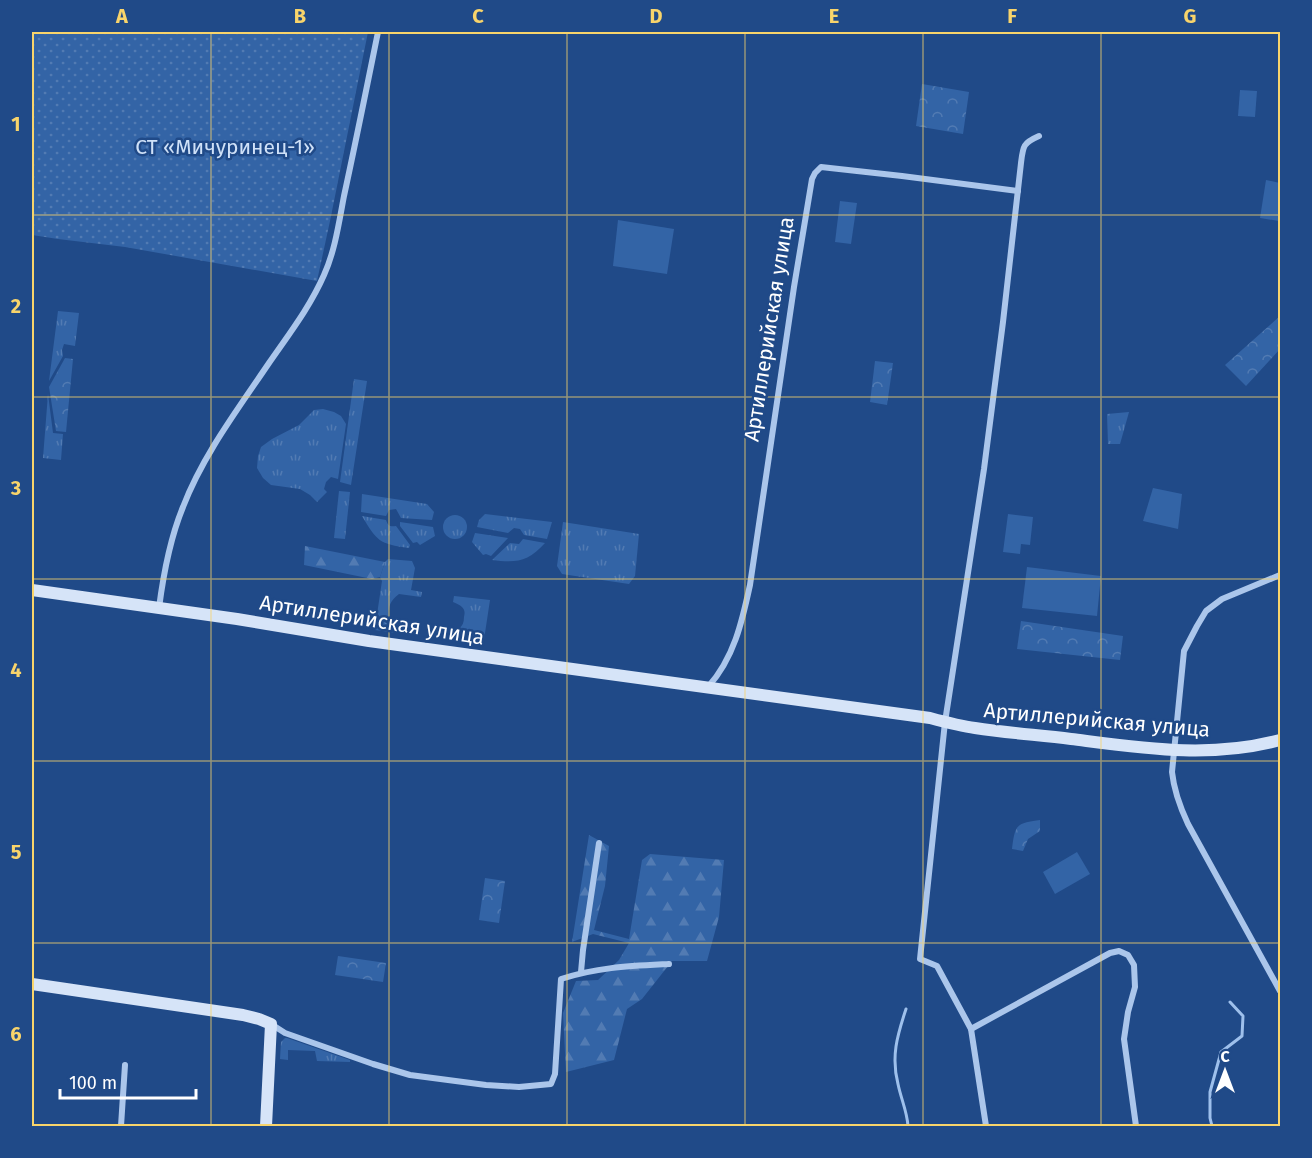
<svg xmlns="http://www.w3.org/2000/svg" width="1312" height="1158" viewBox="0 0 1312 1158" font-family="'Fira Sans',sans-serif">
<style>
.grass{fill:url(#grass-tufts)}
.forest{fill:url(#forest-firs)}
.park{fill:url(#park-crowns)}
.garden{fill:url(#garden-dots)}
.pitch{fill:#3364a6}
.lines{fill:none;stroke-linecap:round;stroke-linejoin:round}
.stream{stroke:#9ec0ec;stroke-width:3}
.street{stroke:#abc6eb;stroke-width:6}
.secondary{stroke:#d6e4f8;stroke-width:12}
.grid{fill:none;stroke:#f8d46b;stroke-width:1.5;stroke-opacity:0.55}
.labels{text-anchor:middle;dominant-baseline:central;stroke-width:5;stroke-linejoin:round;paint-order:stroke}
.park-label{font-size:21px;fill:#cfe1f8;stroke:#204a88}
.street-label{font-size:21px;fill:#fff;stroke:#204a88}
.neatline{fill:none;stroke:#f8d46b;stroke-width:2}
.grid-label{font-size:20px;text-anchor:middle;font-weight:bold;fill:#f8d46b}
</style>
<defs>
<pattern id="grass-tufts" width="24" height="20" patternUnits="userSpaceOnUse" patternTransform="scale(1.5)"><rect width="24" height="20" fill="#3364a6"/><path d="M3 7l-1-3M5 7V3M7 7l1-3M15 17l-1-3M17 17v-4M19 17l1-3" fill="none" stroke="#527bb3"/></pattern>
<pattern id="forest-firs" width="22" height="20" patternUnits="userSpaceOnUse" patternTransform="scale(1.5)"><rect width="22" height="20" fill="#3364a6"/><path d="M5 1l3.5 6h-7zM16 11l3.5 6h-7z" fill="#527bb3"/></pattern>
<pattern id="park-crowns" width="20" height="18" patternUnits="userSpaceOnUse" patternTransform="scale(1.5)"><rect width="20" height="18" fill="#3364a6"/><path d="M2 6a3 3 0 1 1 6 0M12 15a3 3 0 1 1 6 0" fill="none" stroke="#527bb3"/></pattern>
<pattern id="garden-dots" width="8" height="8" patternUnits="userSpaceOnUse" patternTransform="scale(1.5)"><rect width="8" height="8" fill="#3364a6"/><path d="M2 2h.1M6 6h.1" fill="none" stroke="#527bb3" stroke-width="1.8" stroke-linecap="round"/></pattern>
</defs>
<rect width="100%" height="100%" fill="#204a88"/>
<g class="grass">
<polygon points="58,311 79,313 75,346 64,344 62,350 63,356 49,381"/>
<polygon points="354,379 367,381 351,485 340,482"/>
<polygon points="48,394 53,433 63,434 61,460 43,458"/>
<polygon points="323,409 334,412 341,416 346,424 338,479 331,477 326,482 324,489 327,492 317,502 310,495 300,489 271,485 263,478 257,468 258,456 261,447 272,439 299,425 314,410"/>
<polygon points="1129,412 1120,444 1108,444 1107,414"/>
<polygon points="339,491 350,492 345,539 334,538"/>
<polygon points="362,494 427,504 434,512 432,520 401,518 396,509 389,510 386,516 361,512"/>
<polygon points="485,514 552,522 547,539 524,535 520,529 514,528 508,533 477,527 479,520"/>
<circle cx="455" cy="527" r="12"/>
<path d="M362 516 386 520C388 526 390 527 396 526L410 545 409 548C379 544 377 541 362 516Z"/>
<polygon points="400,522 433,527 435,536 420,545 417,542 413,543 400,526"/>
<polygon points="563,522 639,534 635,576 629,584 562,574 557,566"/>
<polygon points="475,533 508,538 491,556 486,554 483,555 472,542"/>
<path d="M523 539 545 543C528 562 516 563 492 560L510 543 519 544Z"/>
<path d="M388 559 412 561 415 568 411 590 422 592 421 597 399 594C390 601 388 606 389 617L399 625 397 633 375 630V628L382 581 380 577 385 562Z"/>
<path d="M454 596 490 600 483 646 446 640 448 630C458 630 464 628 464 617 465 613 465 610 462 607 460 605 456 603 453 602Z"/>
<polygon points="285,1038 287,1038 350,1060 350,1062 317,1061 315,1051 288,1050 288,1060 280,1059 281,1042"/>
</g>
<g class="forest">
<polygon points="305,546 385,562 380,577 372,579 304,565"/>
<polygon points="589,835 609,846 605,886 594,930 629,939 642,860 650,854 724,860 719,917 707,961 672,961 642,999 627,1009 614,1060 566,1072 563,1013 576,981 598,980 619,960 629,943 593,934 572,942"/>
</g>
<g class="park">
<polygon points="922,84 969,92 963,134 916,126"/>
<polygon points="1280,316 1280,349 1246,386 1225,365"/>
<polygon points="65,358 73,359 66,432 56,431 49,387"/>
<polygon points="875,361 893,363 887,405 870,402"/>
<polygon points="1021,621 1123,636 1120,660 1017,649"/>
<path d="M1040 820V831L1028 839 1023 851 1012 849C1015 825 1016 823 1040 820Z"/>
<polygon points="485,878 505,881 499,923 479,920"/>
<polygon points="338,956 386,963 383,982 335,975"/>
</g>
<polygon class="garden" points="32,32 368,32 330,221 317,281 125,247 58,239 32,235"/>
<g class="pitch">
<polygon points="1240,90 1257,91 1255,117 1238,116"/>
<polygon points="1266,180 1280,183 1280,212 1279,221 1260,218"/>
<polygon points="840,201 857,203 851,244 835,242"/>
<polygon points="618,220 674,229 667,274 613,266"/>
<polygon points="1153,488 1182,494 1178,529 1143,521"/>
<polygon points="1008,514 1033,517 1030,545 1021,544 1020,554 1003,552"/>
<polygon points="1027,567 1101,576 1097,616 1022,608"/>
<polygon points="1077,852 1090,874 1055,894 1043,872"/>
</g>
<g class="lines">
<g class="stream">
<path d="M906 1009C897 1036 891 1057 898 1084 901 1099 907 1111 908 1126"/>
<polyline points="1212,1126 1210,1118 1210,1092 1221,1052 1242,1036 1243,1016 1230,1002"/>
</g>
<g class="street">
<path d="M1280 575 1222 599 1206 611 1197 626 1184 651 1172 772C1174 791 1180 807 1188 824L1280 991"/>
<path d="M159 608C163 577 171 536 183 507 203 455 238 409 269 363 289 334 310 307 324 275 335 251 339 222 344 196 356 141 367 86 378 32"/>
<path d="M708 687C734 658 742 622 750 585L794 287 812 179 815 173 821 167 902 176 1018 191"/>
<polyline points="1176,732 1200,733"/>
<polyline points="581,972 583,950 599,843"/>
<path d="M271 1024 285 1033 373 1064 410 1075 486 1085 519 1087 551 1084 555 1074 561 979C598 967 630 966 669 964"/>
<polyline points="971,1029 1110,953 1119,951 1128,955 1134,965 1135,987 1128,1012 1124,1039 1136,1126"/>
<polyline points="121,1126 125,1065"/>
<path d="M986 1126 971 1029 937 966 920 959 945 722 984 469 1003 322 1021 163C1023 146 1023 143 1039 136"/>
</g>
<g class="secondary">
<path d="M32 590 237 619 369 641 930 718C945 722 960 726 975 728 1007 733 1039 735 1071 739 1142 748 1210 759 1280 740"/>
<polyline points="32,984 243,1015 259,1019 271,1024 266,1126"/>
</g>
</g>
<path class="grid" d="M211 32V1126M389 32V1126M567 32V1126M745 32V1126M923 32V1126M1101 32V1126M32 215H1280M32 397H1280M32 579H1280M32 761H1280M32 943H1280"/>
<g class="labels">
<g class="park-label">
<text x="225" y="147">СТ «Мичуринец-1»</text>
</g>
<g class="street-label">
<text transform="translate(769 329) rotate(-81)">Артиллерийская улица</text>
<text transform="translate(372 620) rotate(9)">Артиллерийская улица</text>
<text transform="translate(1097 720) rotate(5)">Артиллерийская улица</text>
</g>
</g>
<rect width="1312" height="1158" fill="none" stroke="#204a88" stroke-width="66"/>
<g transform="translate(1225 1071)" stroke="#204a88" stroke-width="4.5" paint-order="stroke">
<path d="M0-4.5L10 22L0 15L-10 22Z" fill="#ffffff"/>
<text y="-9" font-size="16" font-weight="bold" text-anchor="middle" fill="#ffffff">С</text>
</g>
<path d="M60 1089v9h136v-9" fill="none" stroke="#ffffff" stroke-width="3"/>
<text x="69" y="1089" font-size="18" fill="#ffffff" stroke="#204a88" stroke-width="4.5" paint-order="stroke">100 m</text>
<rect x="33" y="33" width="1246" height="1092" class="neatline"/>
<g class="grid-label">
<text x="122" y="23">A</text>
<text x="300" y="23">B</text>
<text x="478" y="23">C</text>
<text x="656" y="23">D</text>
<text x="834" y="23">E</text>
<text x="1012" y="23">F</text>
<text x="1190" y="23">G</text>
<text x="16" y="131">1</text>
<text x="16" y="313">2</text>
<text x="16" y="495">3</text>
<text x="16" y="677">4</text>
<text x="16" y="859">5</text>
<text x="16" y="1041">6</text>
</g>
</svg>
